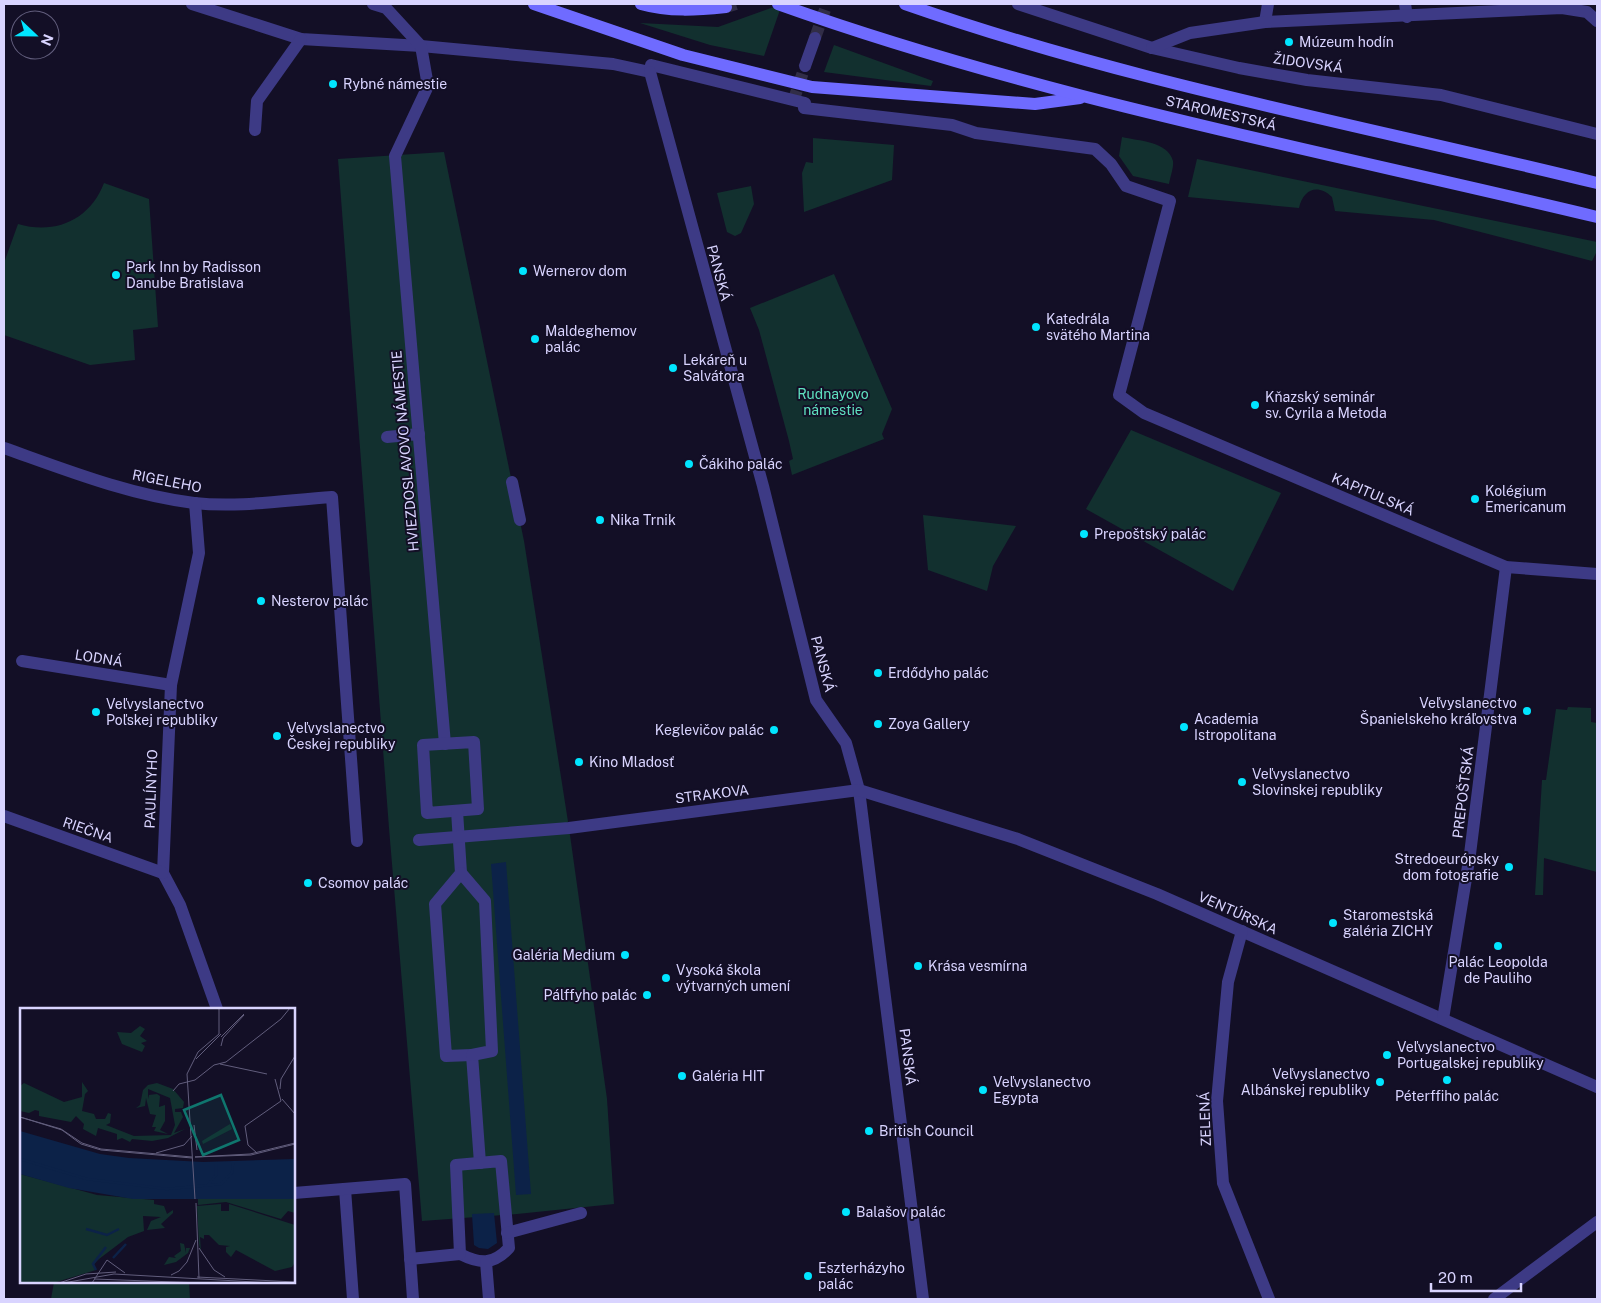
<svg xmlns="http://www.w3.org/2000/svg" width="1601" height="1303" viewBox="0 0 1601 1303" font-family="'Public Sans',sans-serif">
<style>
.green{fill:#12302f}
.water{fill:#0c2248}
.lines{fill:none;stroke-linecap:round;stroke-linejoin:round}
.pedestrian-tunnel{stroke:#312d47;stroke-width:12;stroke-dasharray:12 6;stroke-linecap:butt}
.secondary-tunnel{stroke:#312d47;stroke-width:12;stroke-dasharray:12 6;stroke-linecap:butt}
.pedestrian{stroke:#3d3a85;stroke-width:12}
.minor{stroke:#3d3a85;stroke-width:12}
.secondary{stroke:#6f6bff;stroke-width:12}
.poi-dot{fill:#00e5ff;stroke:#130f26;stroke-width:2}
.labels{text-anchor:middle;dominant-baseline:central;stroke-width:4;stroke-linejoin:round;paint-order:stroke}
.poi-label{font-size:14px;fill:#d9d4ff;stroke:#130f26;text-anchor:start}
.street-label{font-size:14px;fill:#d9d4ff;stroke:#130f26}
.park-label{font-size:14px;fill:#5fe0c0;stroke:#130f26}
.inset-river{fill:none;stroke:#0c2248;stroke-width:2.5}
.inset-road{fill:none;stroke:#625e7d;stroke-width:1}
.view{fill:#0f766e;fill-opacity:0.15;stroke:#0f766e;stroke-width:2.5}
.inset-edge{fill:none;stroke:#d9d4ff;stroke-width:2.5}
</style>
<rect width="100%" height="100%" fill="#130f26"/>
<g class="green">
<polygon points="782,4 764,56 710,45 640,23 718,27"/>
<polygon points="834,45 933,81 931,86 824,72"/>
<path d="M1122 137C1138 141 1168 141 1173 161 1174 167 1170 177 1169 184L1133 176 1119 156Z"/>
<polygon points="813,138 894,145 892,180 804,212 802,173 806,162 813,163"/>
<polygon points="444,152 524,541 569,828 607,1099 614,1204 517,1214 422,1221 389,828 338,159"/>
<path d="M1197 159 1597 242V251L1592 261 1434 220 1335 211 1332 197C1317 183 1303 190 1299 208L1188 197Z"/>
<path d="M104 183 149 199 158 327 133 330 135 360 90 365 4 335V263L18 224C55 235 90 220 104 183Z"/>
<polygon points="751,186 754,204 741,233 735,236 727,232 717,193"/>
<polygon points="834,274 892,409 882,434 884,439 792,475 789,461 793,459 789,441 759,330 750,308"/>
<polygon points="1131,430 1281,493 1233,591 1086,509"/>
<polygon points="923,515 1016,526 993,566 987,591 928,570"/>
<polygon points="1568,707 1591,708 1591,722 1597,723 1597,872 1544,858 1543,895 1535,895 1542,780 1546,780 1556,709 1567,710"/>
<polygon points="54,1282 189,1282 190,1299 51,1299"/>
</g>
<g class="water">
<polygon points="506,862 531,1194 516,1195 491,864"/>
<polygon points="494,1213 497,1243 488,1249 479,1248 474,1245 472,1214"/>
</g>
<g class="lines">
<g class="pedestrian-tunnel">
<polyline points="815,38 827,4"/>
<polyline points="793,102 805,66"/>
</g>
<polyline class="secondary-tunnel" points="726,7 736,4"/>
<g class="pedestrian">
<polyline points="192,4 301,39 421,46 613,64 650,72"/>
<polyline points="373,4 386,8 421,46 428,86 395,156 445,744"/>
<polyline points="1018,4 1152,48 1239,68 1307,80 1441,95 1597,134"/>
<polyline points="1405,4 1407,17"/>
<polyline points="1265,22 1268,4"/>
<polyline points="1152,48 1190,33 1265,22 1562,8 1587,12 1597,21"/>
<polyline points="805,66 815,38"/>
<polyline points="650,72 651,65 805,103 804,108 952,125 976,133 1095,149 1111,164 1126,186 1170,201 1119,395 1144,413 1506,567 1597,574"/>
<polyline points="650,72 763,486 816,700 846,743 859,790 923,1299"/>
<polyline points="255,130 257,101 301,39"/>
<polyline points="387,437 419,434"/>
<polyline points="512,482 520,520"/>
<polygon points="474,742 478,809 427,813 423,745"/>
<polyline points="457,811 461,873 435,904 446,1056 472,1055 480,1163"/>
<polyline points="419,840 569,828 859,790 1018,839 1157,894 1597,1087"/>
<polyline points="461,873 485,901 492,1051 472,1055"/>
<polyline points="1242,931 1228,982 1217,1101 1223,1183 1269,1299"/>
<polyline points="1443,1019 1470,854 1506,567"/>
<path d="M501 1161 509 1248C493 1265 480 1264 460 1254L456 1165Z"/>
<polyline points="345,1189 353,1299"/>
<polyline points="294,1193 405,1184 413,1299"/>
<polyline points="507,1233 581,1213"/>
<polyline points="410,1259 460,1254"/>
<polyline points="486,1262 489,1299"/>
<polyline points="1494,1299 1597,1222"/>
</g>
<g class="minor">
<path d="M4 448C66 470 129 495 194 503 239 508 286 500 332 497L357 841"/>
<polyline points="195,503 199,553 171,685 163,873 180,905 217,1009"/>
<polyline points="22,661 171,685"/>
<polyline points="4,816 163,873"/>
</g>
<g class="secondary">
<polyline points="534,4 683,55 812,87 1035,104 1080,98"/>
<path d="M641 4C669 12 697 10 726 7"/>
<path d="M778 4C1044 99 1323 151 1597 217"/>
<path d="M905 4C1131 83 1366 126 1597 183"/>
</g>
</g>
<g class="poi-dot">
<circle cx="1289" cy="42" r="5"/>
<circle cx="333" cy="84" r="5"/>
<circle cx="523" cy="271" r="5"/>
<circle cx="116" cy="275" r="5"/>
<circle cx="1036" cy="327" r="5"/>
<circle cx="535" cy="339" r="5"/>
<circle cx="673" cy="368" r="5"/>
<circle cx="1255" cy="405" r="5"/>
<circle cx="689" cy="464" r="5"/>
<circle cx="1475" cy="499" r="5"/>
<circle cx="600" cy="520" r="5"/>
<circle cx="1084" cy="534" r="5"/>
<circle cx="261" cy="601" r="5"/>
<circle cx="878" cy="673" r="5"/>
<circle cx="1527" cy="711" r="5"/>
<circle cx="96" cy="712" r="5"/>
<circle cx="878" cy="724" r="5"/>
<circle cx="1184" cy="727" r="5"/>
<circle cx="774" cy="730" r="5"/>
<circle cx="277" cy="736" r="5"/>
<circle cx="579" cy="762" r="5"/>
<circle cx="1242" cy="782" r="5"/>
<circle cx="1509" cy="867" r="5"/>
<circle cx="308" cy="883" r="5"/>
<circle cx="1333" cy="923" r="5"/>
<circle cx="1498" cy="946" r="5"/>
<circle cx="625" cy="955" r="5"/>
<circle cx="918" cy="966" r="5"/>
<circle cx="666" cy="978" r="5"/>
<circle cx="647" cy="995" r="5"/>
<circle cx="1387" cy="1055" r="5"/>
<circle cx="682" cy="1076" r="5"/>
<circle cx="1447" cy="1080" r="5"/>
<circle cx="1380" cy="1082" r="5"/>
<circle cx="983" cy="1090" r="5"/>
<circle cx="869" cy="1131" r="5"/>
<circle cx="846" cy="1212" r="5"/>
<circle cx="808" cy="1276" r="5"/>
</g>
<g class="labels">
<g class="poi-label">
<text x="1299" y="42">Múzeum hodín</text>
<text x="343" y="84">Rybné námestie</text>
<text x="126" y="267">Park Inn by Radisson<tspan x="126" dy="16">Danube Bratislava</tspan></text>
<text x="533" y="271">Wernerov dom</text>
<text x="1046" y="319">Katedrála<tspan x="1046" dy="16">svätého Martina</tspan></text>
<text x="545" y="331">Maldeghemov<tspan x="545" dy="16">palác</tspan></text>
<text x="683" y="360">Lekáreň u<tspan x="683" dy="16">Salvátora</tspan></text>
<text x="1265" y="397">Kňazský seminár<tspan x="1265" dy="16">sv. Cyrila a Metoda</tspan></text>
<text x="699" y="464">Čákiho palác</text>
<text x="1485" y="491">Kolégium<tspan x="1485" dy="16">Emericanum</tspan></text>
<text x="610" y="520">Nika Trnik</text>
<text x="1094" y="534">Prepoštský palác</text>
<text x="271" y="601">Nesterov palác</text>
<text x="888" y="673">Erdődyho palác</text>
<text x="1517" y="703" text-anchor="end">Veľvyslanectvo<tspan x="1517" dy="16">Španielskeho kráľovstva</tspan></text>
<text x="106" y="704">Veľvyslanectvo<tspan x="106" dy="16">Poľskej republiky</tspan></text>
<text x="1194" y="719">Academia<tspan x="1194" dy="16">Istropolitana</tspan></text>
<text x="888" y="724">Zoya Gallery</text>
<text x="287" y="728">Veľvyslanectvo<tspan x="287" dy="16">Českej republiky</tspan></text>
<text x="764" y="730" text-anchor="end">Keglevičov palác</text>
<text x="589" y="762">Kino Mladosť</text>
<text x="1252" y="774">Veľvyslanectvo<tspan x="1252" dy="16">Slovinskej republiky</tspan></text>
<text x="1499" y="859" text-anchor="end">Stredoeurópsky<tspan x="1499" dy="16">dom fotografie</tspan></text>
<text x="318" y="883">Csomov palác</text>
<text x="1343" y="915">Staromestská<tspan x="1343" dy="16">galéria ZICHY</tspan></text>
<text x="615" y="955" text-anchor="end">Galéria Medium</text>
<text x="1498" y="962" text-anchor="middle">Palác Leopolda<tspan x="1498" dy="16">de Pauliho</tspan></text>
<text x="928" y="966">Krása vesmírna</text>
<text x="676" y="970">Vysoká škola<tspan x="676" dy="16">výtvarných umení</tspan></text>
<text x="637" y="995" text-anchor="end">Pálffyho palác</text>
<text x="1397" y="1047">Veľvyslanectvo<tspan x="1397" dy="16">Portugalskej republiky</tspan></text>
<text x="1370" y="1074" text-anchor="end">Veľvyslanectvo<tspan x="1370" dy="16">Albánskej republiky</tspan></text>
<text x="692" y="1076">Galéria HIT</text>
<text x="993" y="1082">Veľvyslanectvo<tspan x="993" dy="16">Egypta</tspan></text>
<text x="1447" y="1096" text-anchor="middle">Péterffiho palác</text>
<text x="879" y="1131">British Council</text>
<text x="856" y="1212">Balašov palác</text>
<text x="818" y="1268">Eszterházyho<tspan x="818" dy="16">palác</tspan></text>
</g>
<g class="street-label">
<text transform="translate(1308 63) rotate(8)">ŽIDOVSKÁ</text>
<text transform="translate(1221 113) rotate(13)">STAROMESTSKÁ</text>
<text transform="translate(719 273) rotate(75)">PANSKÁ</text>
<text transform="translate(405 451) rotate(-95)">HVIEZDOSLAVOVO NÁMESTIE</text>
<text transform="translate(167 481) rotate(11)">RIGELEHO</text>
<text transform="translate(1373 494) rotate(23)">KAPITULSKÁ</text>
<text transform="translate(99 658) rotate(9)">LODNÁ</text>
<text transform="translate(823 664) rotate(75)">PANSKÁ</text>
<text transform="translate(151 789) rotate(-88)">PAULÍNYHO</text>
<text transform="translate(1463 792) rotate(-83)">PREPOŠTSKÁ</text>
<text transform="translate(712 794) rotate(-7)">STRAKOVA</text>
<text transform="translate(88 830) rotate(19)">RIEČNA</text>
<text transform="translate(1238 913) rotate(24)">VENTÚRSKA</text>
<text transform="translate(908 1057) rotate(83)">PANSKÁ</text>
<text transform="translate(1205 1119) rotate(-92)">ZELENÁ</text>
</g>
<g class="park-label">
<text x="833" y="394">Rudnayovo<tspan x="833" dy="16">námestie</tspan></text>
</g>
</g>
<g transform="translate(20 1008)">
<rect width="275" height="275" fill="#130f26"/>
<path d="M120 18 125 21 120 28 127 33 121 35 125 38 122 44 102 36 97 24 111 25ZM62 74 68 83 65 86 62 103 74 106 76 111H85L88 105 91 106 90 115 86 117 114 128 151 127 155 117 150 90 128 81V91L129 87 137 86 140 88 139 99 145 97V113L140 122 148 126 134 123 136 119H132L136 107 130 106 126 90 125 98 116 100 120 97 123 82 128 77 137 75 153 81 164 94 163 100 155 101V104H161L163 109 154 125 165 121 148 130 132 133 112 131 110 134 102 130 97 132V126L78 120 76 128 63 121 64 116 56 108 51 114 19 108V103L15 102 9 105 0 103V78L4 75 44 94 62 89ZM210 116 212 121 183 136 182 133ZM0 166 77 187 134 192V196L144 198 147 206 153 202V205L141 216 145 220 127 222 131 213 141 209 123 208 124 223 108 229 79 251 74 256 76 262 33 275H0ZM178 191H275V205L268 203 261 211 206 194 178 197ZM201 196V203H209V196L275 217V254L272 259 255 263 216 242 211 249 206 244V239L210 238 199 237 189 227H184V231L180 229 181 244 179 236 177 198ZM160 235 164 236 166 245V240H170L168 245 156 254 144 257 149 249 156 250 154 248 161 243Z" fill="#12302f"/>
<path d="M0 123 80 146 109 150 183 154 275 151V191H113L49 180 0 166Z" fill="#0c2248"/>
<path class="inset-river" d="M0 151 67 171 147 181 201 176 212 165 213 155M187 178 196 167V156M66 221 87 227 99 221M93 250 106 236M76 262 73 256 86 239"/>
<path class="inset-road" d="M201 29 224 6M201 38 203 30 224 7M176 51 201 26M200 56 247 66M260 81 261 71 275 48M153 83 159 76 175 72 194 57 206 54 261 11 270 0M262 91 275 106M0 109 42 122 61 136 81 142 172 150M0 109 41 121 62 135 81 141 172 149M174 117 177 142M136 145 164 137 172 128M237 145 228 137 225 118 261 93 255 71M175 149 231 147 275 136M175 149 230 146 275 135M175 191 167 66 178 44 199 26V0M176 195 179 270M179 240 194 262 205 269M87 252 105 265M151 267 159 263 167 254 176 232M177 269 275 274M74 271 182 275M39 275 66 266 96 264M43 275 94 266 252 275M72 275 87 252"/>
<path class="view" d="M201 87 219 132 183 147 164 102Z"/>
<rect width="275" height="275" class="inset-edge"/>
</g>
<rect width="1601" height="1303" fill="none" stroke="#d9d4ff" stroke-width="10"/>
<g transform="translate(35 35) rotate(112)"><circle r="24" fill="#130f26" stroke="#625e7d"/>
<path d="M0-4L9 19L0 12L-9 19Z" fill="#00e5ff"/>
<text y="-8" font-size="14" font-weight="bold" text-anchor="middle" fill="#d9d4ff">N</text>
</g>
<path d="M1431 1283v8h90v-8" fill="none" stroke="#d9d4ff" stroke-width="2.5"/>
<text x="1438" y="1283" font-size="15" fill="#d9d4ff" stroke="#130f26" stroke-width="4" paint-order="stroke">20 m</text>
</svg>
